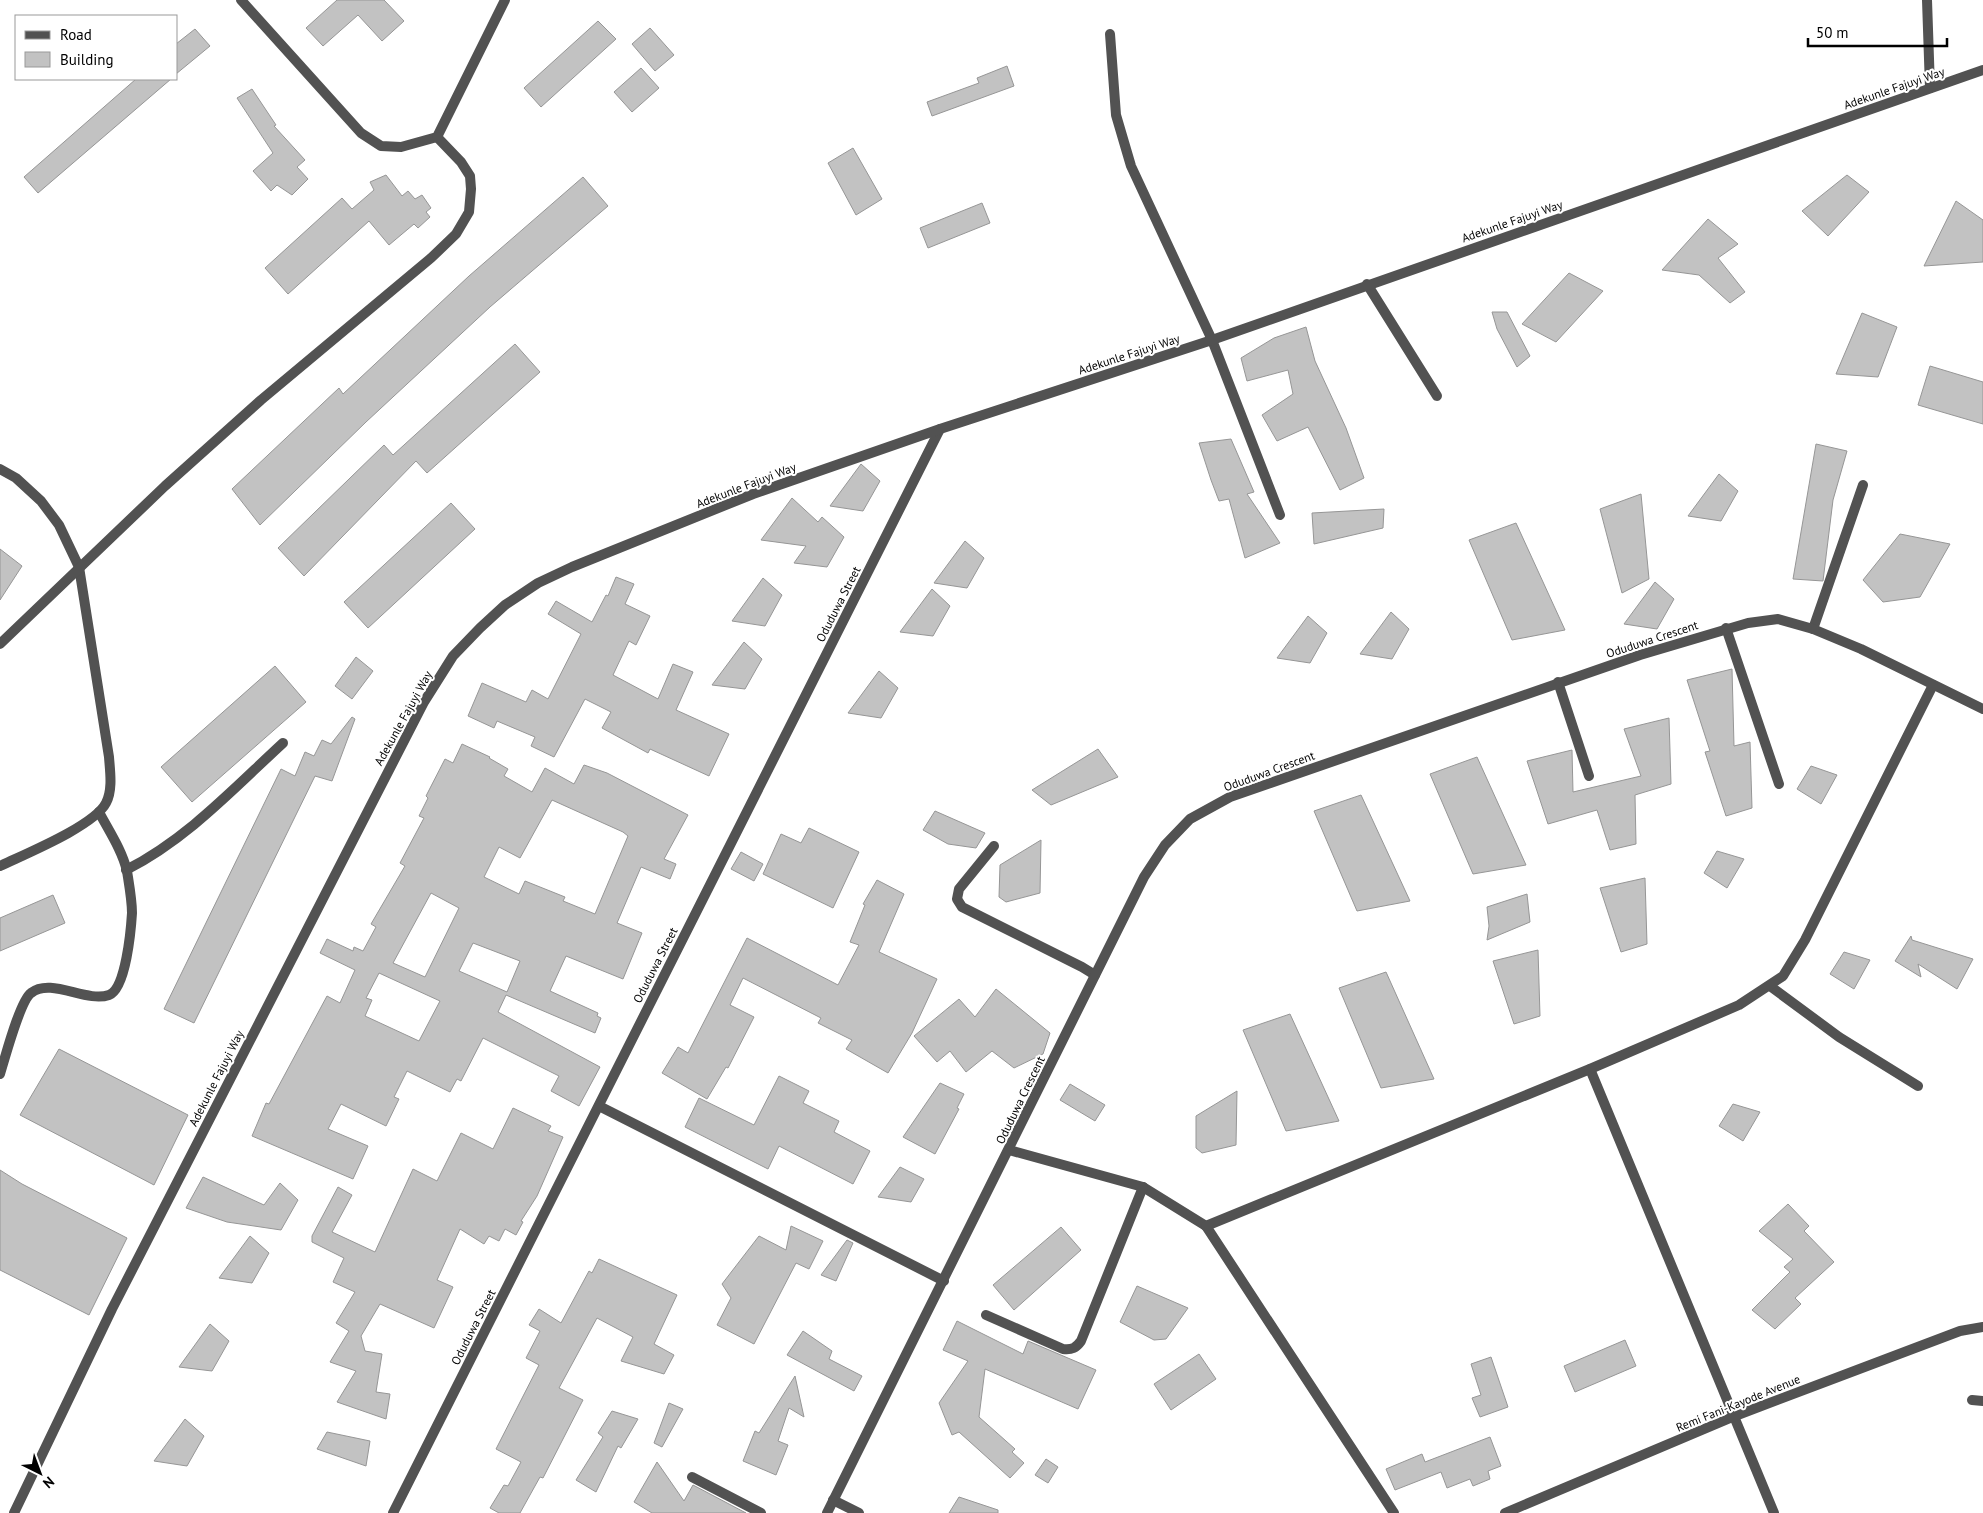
<svg xmlns="http://www.w3.org/2000/svg" width="1983" height="1513" viewBox="0 0 1983 1513" font-family="'PT Sans',sans-serif">
<style>
.building{fill:#c2c2c2;stroke:#969696;fill-rule:evenodd}
.lines{fill:none;stroke-linecap:round;stroke-linejoin:round}
.service{stroke:#525252;stroke-width:10}
.minor{stroke:#525252;stroke-width:10}
.tertiary{stroke:#525252;stroke-width:10}
.labels{text-anchor:middle;dominant-baseline:central;stroke-width:4;stroke-linejoin:round;paint-order:stroke}
.street-label{font-size:12px;fill:#000;stroke:#fff}
</style>
<rect width="100%" height="100%" fill="#fff"/>
<g class="building">
<polygon points="337,0 384,0 404,21 382,41 358,15 323,46 306,28"/>
<polygon points="598,21 616,39 541,107 524,88"/>
<polygon points="650,28 674,55 655,71 632,44"/>
<polygon points="195,29 210,46 176,74 176,44"/>
<polygon points="1007,66 1014,86 932,116 927,102 979,83 977,78"/>
<polygon points="641,68 659,88 632,112 614,92"/>
<polygon points="136,79 171,79 38,193 24,177"/>
<polygon points="252,89 276,125 274,126 305,160 297,167 308,179 292,195 277,185 271,191 253,171 273,153 237,98"/>
<polygon points="853,148 882,199 856,215 828,163"/>
<polygon points="386,175 402,196 408,191 415,199 422,195 431,208 426,212 430,217 418,228 414,224 389,245 369,221 288,294 265,268 342,198 352,209 374,190 370,182"/>
<polygon points="1847,175 1869,192 1828,236 1802,211"/>
<polygon points="583,177 608,206 490,307 366,422 260,525 232,489 339,388 343,394 469,276"/>
<polygon points="1956,201 1983,220 1983,262 1924,266"/>
<polygon points="982,203 990,223 928,248 920,228"/>
<polygon points="1708,219 1738,244 1718,258 1745,292 1730,303 1699,275 1662,270"/>
<polygon points="1569,273 1603,291 1556,342 1522,324"/>
<polygon points="1492,312 1507,312 1530,356 1517,367 1497,329"/>
<polygon points="1862,313 1897,327 1878,377 1836,374"/>
<polygon points="1306,327 1315,361 1346,428 1364,478 1340,490 1308,427 1277,441 1262,415 1293,394 1288,370 1247,381 1241,358 1274,338"/>
<polygon points="515,344 540,372 427,473 416,461 304,576 278,548 384,445 393,455"/>
<polygon points="1930,366 1983,382 1983,424 1918,405"/>
<polygon points="1231,439 1254,492 1247,494 1280,543 1245,558 1229,499 1219,501 1211,480 1199,443"/>
<polygon points="1816,444 1847,451 1833,500 1823,581 1793,579"/>
<polygon points="861,464 880,481 863,511 830,506"/>
<polygon points="1719,474 1738,491 1721,521 1688,516"/>
<polygon points="1641,494 1649,579 1622,593 1600,509"/>
<polygon points="792,498 818,522 822,517 844,537 827,567 794,563 806,546 761,540"/>
<polygon points="451,503 475,529 368,628 344,602"/>
<polygon points="1384,509 1383,528 1314,544 1312,513"/>
<polygon points="1516,523 1565,630 1512,640 1469,540"/>
<polygon points="1900,534 1950,544 1920,597 1883,602 1863,580"/>
<polygon points="965,541 984,558 967,588 934,583"/>
<polygon points="0,549 22,566 0,600"/>
<polygon points="616,577 634,584 625,604 650,616 636,645 629,641 613,675 658,699 673,664 693,672 676,710 729,734 709,776 650,749 648,753 602,728 611,712 585,699 554,757 531,746 535,737 497,721 494,728 468,716 482,683 526,702 532,690 548,699 581,634 548,614 556,601 592,622 606,595 608,596"/>
<polygon points="763,578 782,595 765,626 732,621"/>
<polygon points="1655,582 1674,599 1657,629 1624,624"/>
<polygon points="932,589 950,606 933,636 900,632"/>
<polygon points="1391,612 1409,629 1392,659 1360,654"/>
<polygon points="1308,616 1327,633 1310,663 1277,658"/>
<polygon points="744,642 762,659 745,689 712,685"/>
<polygon points="356,657 373,671 352,699 335,686"/>
<polygon points="275,666 306,702 192,802 161,767"/>
<polygon points="1732,669 1734,746 1750,742 1752,808 1726,816 1705,752 1710,751 1687,680"/>
<polygon points="879,671 898,688 881,718 848,713"/>
<polygon points="352,717 355,719 332,781 315,776 194,1023 164,1009 281,769 295,776 305,752 314,756 322,740 331,744"/>
<polygon points="1669,718 1671,784 1635,795 1636,844 1610,850 1597,810 1548,824 1527,761 1572,750 1573,792 1641,776 1624,729"/>
<path d="M462 744 490 757 489 758 508 769 504 776 532 792 545 768 574 784 584 765 607 773 688 815 664 859 676 864 670 879 641 867 617 923 642 933 623 979 566 956 550 991 598 1013 597 1016 601 1018 595 1033 506 995 498 1012 600 1067 579 1106 551 1091 559 1076 483 1038 461 1081 457 1079 450 1092 407 1071 394 1097 399 1099 386 1126 341 1104 328 1129 368 1146 353 1179 252 1136 266 1103 269 1104 327 996 340 1003 355 970 320 953 327 939 353 951 354 947 363 951 376 927 371 924 405 866 400 863 424 818 419 816 428 798 426 796 445 759 453 763ZM552 800 623 832 628 836 595 914 563 901 565 897 525 881 519 894 484 877 499 847 520 858ZM431 893 459 908 425 977 393 963ZM473 943 520 961 507 992 459 971ZM379 973 440 1001 419 1041 365 1016 372 1000 366 998Z"/>
<polygon points="1098,749 1118,777 1051,805 1032,790"/>
<polygon points="1477,757 1526,865 1473,874 1430,774"/>
<polygon points="1811,766 1837,775 1821,804 1797,789"/>
<polygon points="1361,795 1410,901 1357,911 1314,811"/>
<polygon points="935,811 985,833 976,848 948,844 923,830"/>
<polygon points="809,828 859,852 833,908 763,874 781,834 801,843"/>
<polygon points="1041,840 1040,893 1006,902 999,897 1000,865"/>
<polygon points="1717,851 1744,859 1727,888 1704,873"/>
<polygon points="741,852 763,864 754,881 731,869"/>
<polygon points="1645,878 1647,944 1621,952 1600,888"/>
<polygon points="877,880 904,894 879,952 937,979 912,1033 888,1073 846,1049 852,1040 818,1023 821,1018 743,978 730,1005 754,1017 728,1068 726,1067 707,1099 662,1073 678,1047 688,1053 747,938 838,985 859,945 850,942 865,905 863,904"/>
<polygon points="1527,894 1530,922 1487,940 1489,926 1487,907"/>
<polygon points="53,895 65,923 0,951 0,918"/>
<polygon points="1911,936 1912,940 1973,959 1957,989 1918,964 1921,977 1895,961"/>
<polygon points="1538,950 1540,1016 1514,1024 1493,961"/>
<polygon points="1844,952 1870,960 1854,989 1830,974"/>
<polygon points="1386,972 1434,1079 1381,1088 1339,988"/>
<polygon points="996,989 1050,1033 1043,1054 1014,1068 992,1051 966,1072 950,1051 937,1062 914,1036 959,999 975,1017"/>
<polygon points="1290,1014 1339,1121 1286,1131 1243,1030"/>
<polygon points="59,1049 188,1115 154,1185 20,1115"/>
<polygon points="779,1076 809,1091 803,1103 839,1121 834,1132 870,1151 853,1184 779,1146 768,1169 685,1127 699,1098 754,1125"/>
<polygon points="940,1083 964,1094 957,1108 959,1109 935,1154 903,1137"/>
<polygon points="1070,1084 1105,1105 1095,1121 1060,1100"/>
<polygon points="1237,1091 1236,1145 1202,1153 1196,1148 1196,1116"/>
<polygon points="1733,1104 1760,1112 1743,1141 1719,1126"/>
<polygon points="513,1108 551,1126 548,1131 563,1137 537,1196 521,1221 523,1222 516,1235 505,1229 499,1241 489,1236 484,1244 460,1229 437,1280 453,1287 434,1328 380,1304 361,1336 365,1351 382,1354 376,1392 390,1394 386,1419 337,1402 356,1371 330,1362 349,1331 336,1323 355,1292 333,1282 344,1258 312,1242 312,1236 338,1187 352,1195 332,1232 375,1252 413,1169 437,1181 461,1133 493,1149"/>
<polygon points="900,1167 924,1179 911,1202 878,1197"/>
<polygon points="0,1170 22,1184 127,1238 89,1315 0,1270"/>
<polygon points="203,1177 264,1205 280,1183 298,1200 281,1230 227,1222 186,1208"/>
<polygon points="1788,1204 1809,1226 1804,1231 1834,1262 1795,1298 1801,1304 1775,1329 1752,1310 1790,1272 1784,1267 1793,1259 1759,1231"/>
<polygon points="791,1226 823,1241 809,1269 796,1263 754,1344 717,1325 731,1298 722,1284 759,1236 786,1250"/>
<polygon points="1061,1227 1081,1250 1014,1310 993,1285"/>
<polygon points="250,1236 269,1253 252,1283 219,1278"/>
<polygon points="847,1240 853,1243 836,1281 821,1275"/>
<polygon points="599,1259 677,1295 654,1344 674,1355 664,1374 621,1361 633,1337 597,1318 559,1388 583,1400 543,1478 540,1477 520,1513 499,1513 490,1508 504,1485 508,1486 521,1462 496,1449 539,1365 526,1358 540,1331 529,1325 539,1309 561,1323 589,1271 592,1273"/>
<polygon points="1137,1286 1188,1308 1166,1339 1154,1340 1120,1322"/>
<polygon points="957,1321 1023,1354 1028,1341 1096,1370 1078,1409 985,1369 979,1417 1015,1449 1012,1452 1024,1463 1010,1478 959,1432 952,1435 939,1403 968,1361 943,1350"/>
<polygon points="210,1324 229,1341 212,1371 179,1367"/>
<polygon points="803,1331 832,1351 829,1359 862,1376 854,1391 787,1355"/>
<polygon points="1625,1340 1636,1366 1575,1392 1564,1366"/>
<polygon points="1199,1354 1216,1379 1171,1410 1154,1384"/>
<polygon points="1491,1357 1508,1407 1480,1417 1472,1398 1481,1395 1471,1364"/>
<polygon points="795,1376 804,1417 789,1408 778,1441 788,1445 776,1475 743,1461 755,1431 759,1433"/>
<polygon points="669,1403 683,1409 662,1447 654,1443"/>
<polygon points="612,1411 638,1419 621,1448 618,1446 596,1492 576,1480 603,1437 598,1433"/>
<polygon points="185,1419 204,1436 187,1466 154,1461"/>
<polygon points="327,1432 370,1441 366,1466 317,1449"/>
<polygon points="1490,1437 1501,1466 1488,1471 1490,1479 1473,1486 1470,1479 1447,1488 1441,1472 1395,1490 1386,1469 1422,1454 1425,1462"/>
<polygon points="1046,1459 1058,1467 1048,1483 1035,1475"/>
<polygon points="657,1462 684,1501 693,1485 746,1513 652,1513 634,1502"/>
<polygon points="959,1497 998,1510 998,1513 949,1513"/>
</g>
<g class="lines">
<g class="service">
<polyline points="1927,0 1930,88"/>
<polyline points="1110,34 1116,115 1131,166 1212,340 1280,515"/>
<polyline points="1367,284 1437,396"/>
<polyline points="1813,629 1863,485"/>
<polyline points="1558,682 1589,776"/>
<polyline points="994,846 959,889 957,899 962,907 1082,967 1095,975"/>
<path d="M126 870C187 839 233 789 283 743"/>
<path d="M0 1074C5 1058 20 1001 31 993 51 977 86 1003 109 995 126 989 131 929 132 913 132 900 129 884 127 871 122 850 109 831 99 812"/>
<polyline points="1972,1400 1983,1401"/>
<polyline points="692,1477 761,1513"/>
<polyline points="833,1500 859,1513"/>
</g>
<g class="minor">
<polyline points="241,0 361,133 381,146 401,147 437,137 505,0"/>
<path d="M0 469 16 478 41 501 59 525 79 567 109 757C110 771 113 790 106 803 94 826 25 854 0 866"/>
<polyline points="1726,628 1779,784"/>
<polyline points="0,644 165,486 261,400 431,258 456,234 469,212 471,189 470,176 461,162 437,137"/>
<polyline points="1770,986 1839,1037 1918,1086"/>
<polyline points="1590,1069 1774,1513"/>
<polyline points="599,1106 944,1281"/>
<polyline points="1009,1150 1143,1187 1206,1226 1394,1513"/>
<polyline points="1206,1226 1590,1069 1739,1005 1783,976 1805,940 1933,685"/>
<path d="M986 1315 1063 1349C1072 1350 1076 1348 1081 1341L1143 1187"/>
<polyline points="393,1513 940,429"/>
<polyline points="827,1513 1144,877 1165,845 1190,819 1230,797 1640,655 1748,623 1778,619 1813,629 1861,649 1983,709"/>
<polyline points="1505,1513 1735,1416 1960,1331 1983,1327"/>
</g>
<polyline class="tertiary" points="14,1513 112,1309 424,702 453,656 480,628 505,605 538,583 572,567 753,494 940,429 1212,340 1983,70"/>
</g>
<g class="labels">
<g class="street-label">
<text transform="translate(1894 88) rotate(-19)">Adekunle Fajuyi Way</text>
<text transform="translate(1512 221) rotate(-19)">Adekunle Fajuyi Way</text>
<text transform="translate(1129 354) rotate(-18)">Adekunle Fajuyi Way</text>
<text transform="translate(746 485) rotate(-21)">Adekunle Fajuyi Way</text>
<text transform="translate(838 604) rotate(-63)">Oduduwa Street</text>
<text transform="translate(1652 639) rotate(-18)">Oduduwa Crescent</text>
<text transform="translate(403 718) rotate(-61)">Adekunle Fajuyi Way</text>
<text transform="translate(1269 771) rotate(-20)">Oduduwa Crescent</text>
<text transform="translate(655 965) rotate(-63)">Oduduwa Street</text>
<text transform="translate(216 1078) rotate(-63)">Adekunle Fajuyi Way</text>
<text transform="translate(1020 1100) rotate(-64)">Oduduwa Crescent</text>
<text transform="translate(473 1327) rotate(-63)">Oduduwa Street</text>
<text transform="translate(1738 1403) rotate(-22)">Remi Fani-Kayode Avenue</text>
</g>
</g>
<rect x="15" y="15" width="162" height="65" fill="#ffffff" stroke="#999999"/>
<rect x="25" y="31" width="25" height="8" fill="#525252" stroke="#999999"/>
<text x="60" y="40" font-size="15" fill="#000000">Road</text>
<rect x="25" y="52" width="25" height="15" fill="#c2c2c2" stroke="#999999"/>
<text x="60" y="65" font-size="15" fill="#000000">Building</text>
<g transform="translate(40 1473) rotate(138)" stroke="#ffffff" stroke-width="4" paint-order="stroke">
<path d="M0-4L9 19L0 12L-9 19Z" fill="#000000"/>
<text y="-8" font-size="14" font-weight="bold" text-anchor="middle" fill="#000000">N</text>
</g>
<path d="M1808 38v8h139v-8" fill="none" stroke="#000000" stroke-width="2.5"/>
<text x="1816" y="38" font-size="15" fill="#000000" stroke="#ffffff" stroke-width="4" paint-order="stroke">50 m</text>
</svg>
